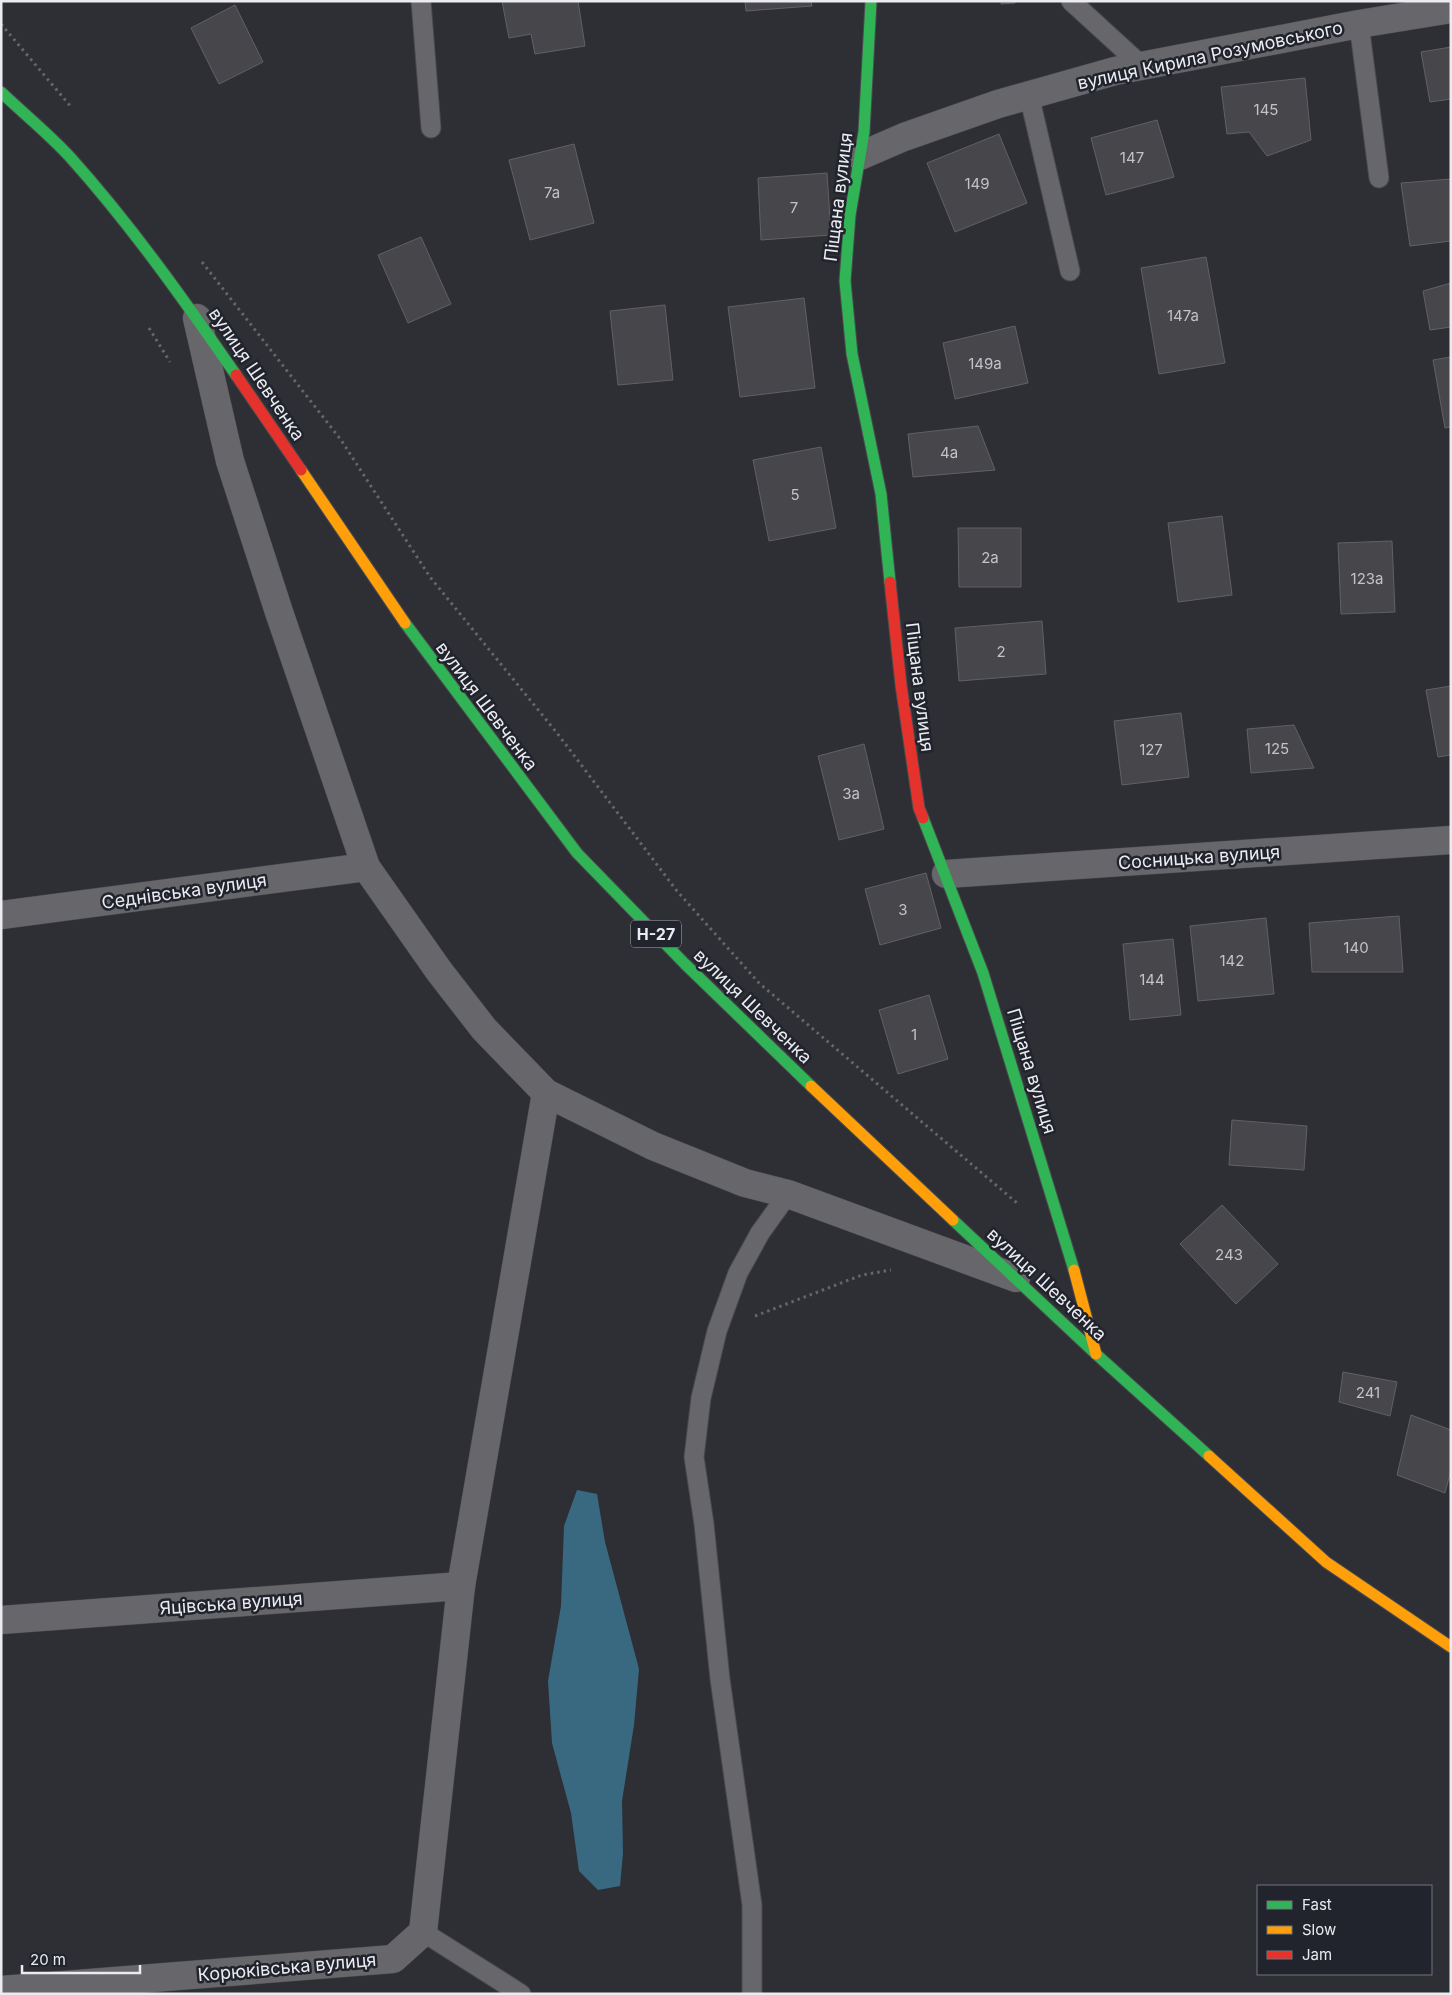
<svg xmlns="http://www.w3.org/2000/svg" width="1452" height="1995" viewBox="0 0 1452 1995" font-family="Inter,sans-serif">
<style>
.water{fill:#396981}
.building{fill:#47474b;stroke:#616065}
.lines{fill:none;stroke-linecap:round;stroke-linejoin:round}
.lane-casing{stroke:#494a4f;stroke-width:21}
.street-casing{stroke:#494a4f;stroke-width:29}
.fast-casing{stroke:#494a4f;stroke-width:13}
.slow-casing{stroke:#494a4f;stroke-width:13}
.jam-casing{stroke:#494a4f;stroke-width:13}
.path{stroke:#65666a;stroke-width:3;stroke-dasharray:2.5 4;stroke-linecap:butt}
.lane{stroke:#67676b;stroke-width:19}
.street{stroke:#67676b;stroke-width:28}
.fast{stroke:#30b455;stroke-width:11}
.slow{stroke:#ff9f0a;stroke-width:11}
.jam{stroke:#e5322d;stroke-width:11}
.labels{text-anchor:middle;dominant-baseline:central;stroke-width:5;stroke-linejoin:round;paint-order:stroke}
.number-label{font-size:15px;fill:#c2c3c8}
.shield{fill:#22242d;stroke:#afb0b7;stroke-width:1}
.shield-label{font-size:16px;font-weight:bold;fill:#ebecf2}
.street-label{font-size:18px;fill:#ebecf2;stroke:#22242d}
</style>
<rect width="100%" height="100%" fill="#2e2f34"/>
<polygon class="water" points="577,1490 597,1494 605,1542 639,1669 634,1725 622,1801 623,1853 620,1886 598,1890 579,1871 571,1813 552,1743 548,1681 561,1606 564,1526"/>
<g class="building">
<polygon points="502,1 578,1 585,46 535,54 531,34 509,38"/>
<polygon points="745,1 811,1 812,6 746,11"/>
<polygon points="1001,1 1015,1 1015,3 1001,4"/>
<polygon points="235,5 263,62 219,84 191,28"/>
<polygon points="1451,47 1451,99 1430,102 1421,52"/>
<polygon points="1305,78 1311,140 1267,156 1249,132 1227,134 1221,87"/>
<polygon points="1157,120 1174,177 1106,195 1091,138"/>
<polygon points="999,134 1027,203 955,232 927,163"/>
<polygon points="574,144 594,223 530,240 509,160"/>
<polygon points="827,173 831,235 761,240 758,178"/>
<polygon points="1451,179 1451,241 1410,246 1401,183"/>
<polygon points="421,237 451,304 408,323 378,255"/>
<polygon points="1206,257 1225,363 1159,374 1141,268"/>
<polygon points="1451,283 1451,327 1430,330 1423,291"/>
<polygon points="804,298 815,388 740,397 728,307"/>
<polygon points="665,305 673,380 618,385 610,311"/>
<polygon points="1015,326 1028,383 955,399 943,343"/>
<polygon points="1451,357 1451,427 1445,428 1433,360"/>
<polygon points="978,426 995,470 913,477 908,434"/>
<polygon points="821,447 836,528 769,541 753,460"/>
<polygon points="1222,516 1232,595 1178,602 1168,523"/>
<polygon points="958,528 1021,528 1021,587 959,587"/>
<polygon points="1392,541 1395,612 1341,614 1338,543"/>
<polygon points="1042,621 1046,674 959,681 955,628"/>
<polygon points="1451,686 1451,755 1438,757 1426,690"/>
<polygon points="1181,713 1189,777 1122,785 1114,721"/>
<polygon points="1294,725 1314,768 1251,773 1247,729"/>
<polygon points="864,744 884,829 839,840 818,756"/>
<polygon points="926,873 941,928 880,945 865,889"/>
<polygon points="1399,916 1403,972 1312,972 1309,923"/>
<polygon points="1266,918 1274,994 1198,1001 1190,926"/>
<polygon points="1173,939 1181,1015 1130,1020 1123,944"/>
<polygon points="929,995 948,1059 898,1074 879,1010"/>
<polygon points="1232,1120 1307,1126 1304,1170 1229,1165"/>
<polygon points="1222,1205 1278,1264 1236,1304 1180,1244"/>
<polygon points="1343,1372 1397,1382 1390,1416 1339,1402"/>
<polygon points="1411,1415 1451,1430 1451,1470 1445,1493 1397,1475"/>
</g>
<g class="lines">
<g class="lane-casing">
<g id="lane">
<polyline points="421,1 431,128"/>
<polyline points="1071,1 1142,66"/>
<polyline points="1359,24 1379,178"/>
<polyline points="1029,95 1070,271"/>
<polyline points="423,1932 521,1994"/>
<polyline points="752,1994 752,1905 720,1679 704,1524 694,1457 701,1398 717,1331 738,1273 760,1233 788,1194"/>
</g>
</g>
<g class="street-casing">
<g id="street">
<polyline points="860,156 904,137 998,104 1115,71 1359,24 1451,9"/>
<polyline points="197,318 230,461 279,612 366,867 439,971 484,1029 546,1093 653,1146 745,1183 788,1194 1016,1278"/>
<polyline points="946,874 1451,840"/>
<polyline points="1,915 366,867"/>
<polyline points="1,1620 461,1586"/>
<polyline points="1,1990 393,1959 423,1932 461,1586 546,1093"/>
</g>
</g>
<g class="fast-casing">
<g id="fast">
<polyline points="871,1 864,132 850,215 845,281 852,354 881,494 890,582"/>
<path d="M1 92C24 114 49 134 70 157 131 225 184 300 236 375"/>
<polyline points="405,623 577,853 685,964 811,1086"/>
<polyline points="923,818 983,973 1074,1270"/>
<polyline points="953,1220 1096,1354 1209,1456"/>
</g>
</g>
<g class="slow-casing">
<g id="slow">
<polyline points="301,470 405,623"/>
<polyline points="811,1086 953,1220"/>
<polyline points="1074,1270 1096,1354"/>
<polyline points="1209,1456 1326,1562 1451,1647"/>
</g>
</g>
<g class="jam-casing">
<g id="jam">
<polyline points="236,375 301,470"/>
<polyline points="890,582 901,685 919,808 923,818"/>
</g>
</g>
<g class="path">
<polyline points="1,24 72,108"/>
<polyline points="202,262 341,440 430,577 557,733 677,891 759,983 1017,1203"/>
<polyline points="149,328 170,362"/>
<polyline points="755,1316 862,1275 891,1270"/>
</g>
<use href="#lane" class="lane"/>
<use href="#street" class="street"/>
<use href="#fast" class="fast"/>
<use href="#slow" class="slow"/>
<use href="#jam" class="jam"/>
</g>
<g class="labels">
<g class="number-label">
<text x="1266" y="109">145</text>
<text x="1132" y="157">147</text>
<text x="977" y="183">149</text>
<text x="552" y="192">7а</text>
<text x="794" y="207">7</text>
<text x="1183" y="315">147а</text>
<text x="985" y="363">149а</text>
<text x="949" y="452">4а</text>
<text x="795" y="494">5</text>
<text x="990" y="557">2а</text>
<text x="1367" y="578">123а</text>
<text x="1001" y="651">2</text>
<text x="1277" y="748">125</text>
<text x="1151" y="749">127</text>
<text x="851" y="793">3а</text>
<text x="903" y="909">3</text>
<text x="1356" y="947">140</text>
<text x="1232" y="960">142</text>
<text x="1152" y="979">144</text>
<text x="914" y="1034">1</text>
<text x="1229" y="1254">243</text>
<text x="1368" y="1392">241</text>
</g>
<rect class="shield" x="631" y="920.5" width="50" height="27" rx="4"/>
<g class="shield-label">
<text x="656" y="934">Н-27</text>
</g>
<g class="street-label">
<text transform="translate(1210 55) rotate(-12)">вулиця Кирила Розумовського</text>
<text transform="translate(838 197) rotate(-83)">Піщана вулиця</text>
<text transform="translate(257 374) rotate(56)">вулиця Шевченка</text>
<text transform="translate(920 687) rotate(83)">Піщана вулиця</text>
<text transform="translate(487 706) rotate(53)">вулиця Шевченка</text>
<text transform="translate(1199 857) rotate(-4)">Сосницька вулиця</text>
<text transform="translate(184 891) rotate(-8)">Седнівська вулиця</text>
<text transform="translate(753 1006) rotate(44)">вулиця Шевченка</text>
<text transform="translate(1032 1071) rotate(73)">Піщана вулиця</text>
<text transform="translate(1047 1284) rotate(43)">вулиця Шевченка</text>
<text transform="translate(231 1603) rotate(-4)">Яцівська вулиця</text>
<text transform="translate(287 1967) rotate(-5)">Корюківська вулиця</text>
</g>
</g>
<rect width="1452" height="1995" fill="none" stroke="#ebecf2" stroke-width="5"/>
<rect x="1257" y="1885" width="175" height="90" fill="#22242d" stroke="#72747c"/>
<rect x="1267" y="1901" width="25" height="8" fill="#30b455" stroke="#72747c"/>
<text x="1302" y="1910" font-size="15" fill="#ebecf2">Fast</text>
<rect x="1267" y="1926" width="25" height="8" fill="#ff9f0a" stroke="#72747c"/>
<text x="1302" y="1935" font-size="15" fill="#ebecf2">Slow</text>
<rect x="1267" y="1951" width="25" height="8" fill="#e5322d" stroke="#72747c"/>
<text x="1302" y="1960" font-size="15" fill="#ebecf2">Jam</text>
<path d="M22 1965v8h118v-8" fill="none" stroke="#ebecf2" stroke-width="2.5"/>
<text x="30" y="1965" font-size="15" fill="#ebecf2" stroke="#22242d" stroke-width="4" paint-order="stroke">20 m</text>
</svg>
